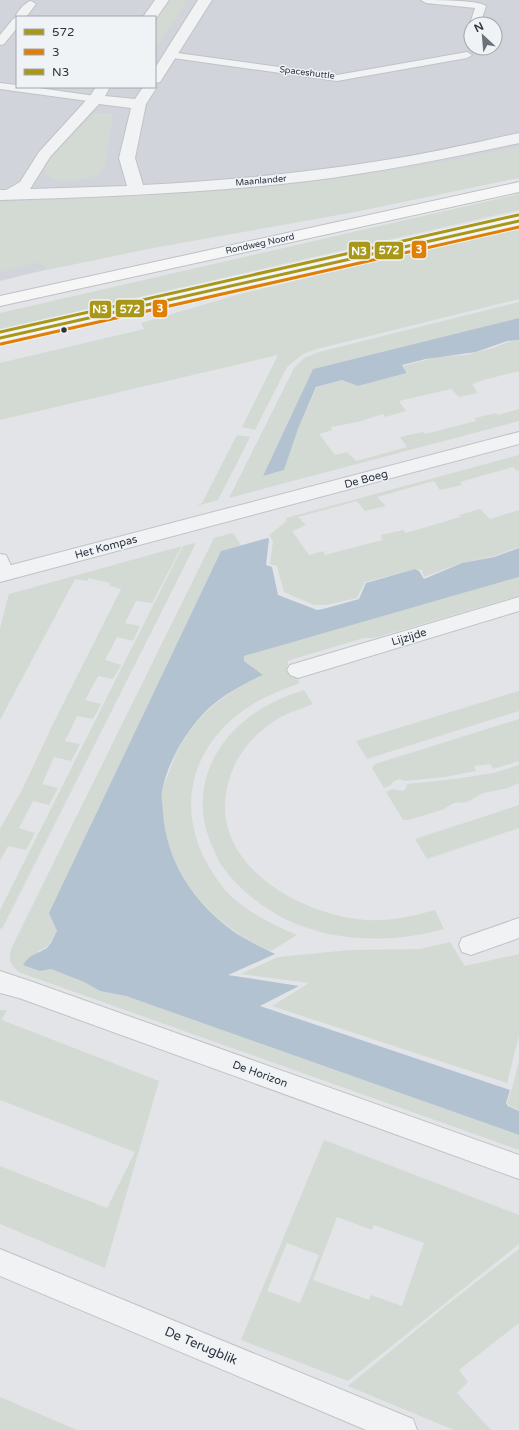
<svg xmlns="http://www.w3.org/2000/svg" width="519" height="1430" viewBox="0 0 519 1430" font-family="'Varela Round',sans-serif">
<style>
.built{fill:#d1d4da;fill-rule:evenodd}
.green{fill:#d3dad3;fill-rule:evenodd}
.water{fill:#b3c2d0}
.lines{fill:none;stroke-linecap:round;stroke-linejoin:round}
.service-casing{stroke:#c1c2c5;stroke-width:2}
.minor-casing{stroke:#c1c2c5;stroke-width:2}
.primary-casing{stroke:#bfc1c4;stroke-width:2}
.service{fill:#f1f2f4;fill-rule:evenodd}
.minor{fill:#f1f2f4;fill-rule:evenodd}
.primary{fill:#f6f6f6;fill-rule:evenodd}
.bus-1-casing{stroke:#f0f3f6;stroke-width:5}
.bus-2-casing{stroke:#f0f3f6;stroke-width:5}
.bus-3-casing{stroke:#f0f3f6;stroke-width:5}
.bus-1{stroke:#a89719;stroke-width:3}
.bus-2{stroke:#e07f03;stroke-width:3}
.bus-3{stroke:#a89719;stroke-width:3}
.bus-dot{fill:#2b333f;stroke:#f0f3f6;stroke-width:1.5}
.labels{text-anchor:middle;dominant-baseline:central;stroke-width:3;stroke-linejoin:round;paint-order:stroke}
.far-street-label{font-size:9px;fill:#2b333f;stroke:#f0f3f6}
.street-label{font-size:11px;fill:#2b333f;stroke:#f0f3f6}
.near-street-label{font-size:13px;fill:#2b333f;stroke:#f0f3f6}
.line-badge{stroke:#f0f3f6;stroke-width:1.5}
.badge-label{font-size:11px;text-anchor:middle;font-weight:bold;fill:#fff}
</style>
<rect width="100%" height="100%" fill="#e2e4e7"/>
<path class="built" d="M0 0H519V160L313 204 0 281ZM17 17H155V87H17ZM471 24H495V48H471Z"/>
<g class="green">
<polygon points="168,0 187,0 155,49 155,19"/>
<path d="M94 113H111L113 115 105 164 99 175C82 180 56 187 43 171L51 157Z"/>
<path d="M519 147V178L355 212 153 248 47 270 40 262 0 272V202C102 198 203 192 304 182 377 175 448 161 519 147Z"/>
<polygon points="519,194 519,210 0,329 0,313"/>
<polygon points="519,227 519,299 317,349 303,354 287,367 255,430 242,427 278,355 0,420 0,363 144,329 141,323 240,294"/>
<polygon points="519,302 519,318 313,369 263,476 284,470 298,429 317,387 342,380 358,386 408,373 403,366 438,357 466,355 493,348 508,342 519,340 519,371 483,380 472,384 478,393 459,397 451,389 399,401 406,411 385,417 383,414 358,422 331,427 332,430 319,434 335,455 347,452 356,461 407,447 400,437 423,432 425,434 476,421 475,418 496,413 498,415 519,409 519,421 229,498 294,368 304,358 319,352"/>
<polygon points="237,435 250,437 218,500 196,506 202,503"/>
<polygon points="519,455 519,470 517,471 513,467 460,482 462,485 440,490 434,481 377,497 386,506 365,511 357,501 298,517 306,525 292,531 309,555 324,551 325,555 382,540 381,535 403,530 406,533 460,517 459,515 480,509 490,519 519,510 519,547 494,556 461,563 424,577 422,570 415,569 365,582 357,598 327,605 314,605 284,592 277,566 270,564 273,541 269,535 287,521 286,518"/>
<path d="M233 533 241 545 221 551 50 913 57 931 47 947 37 952 32 967 40 971 51 969 84 982 100 991 126 996 519 1135V1150L21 973C11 967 8 960 11 949L214 538Z"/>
<polygon points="196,543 2,929 0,928 0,910 183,546"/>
<polygon points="182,546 152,603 136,601 125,623 140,626 133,641 117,637 105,660 121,665 113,679 98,676 85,700 101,704 93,719 77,716 65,741 80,744 71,761 54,757 42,784 58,788 49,805 33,801 19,828 35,833 26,850 8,846 0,861 0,829 23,788 53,724 121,589 110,586 110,583 89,578 87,581 75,579 0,720 0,628 9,594"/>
<path d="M519 577V596L374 638H364L293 659 288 661V665L300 683C284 689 268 695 253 704 183 747 172 823 222 886 240 909 271 924 297 935L271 951C214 927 167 876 163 813 163 806 161 798 162 792 163 785 167 778 169 772 185 724 218 696 263 675L244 661V656Z"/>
<path d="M304 690 313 704C302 709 289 712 279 718 257 731 239 751 231 774 201 855 288 910 357 919 383 923 409 917 435 910L444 929C393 943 336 943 287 920 263 908 240 890 224 869 220 864 217 856 214 850 189 800 207 747 252 715 268 703 286 696 304 690Z"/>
<polygon points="519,691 519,711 367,759 356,741"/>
<polygon points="519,719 519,761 493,769 490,764 474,766 476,771 445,777 405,781 399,779 393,782 391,785 384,788 372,768 375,764"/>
<polygon points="519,765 519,783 508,788 483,793 467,802 454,803 442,810 408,820 403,820 386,792 392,789 403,791 406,788 407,784 455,779 493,773"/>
<polygon points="519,805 519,828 427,859 415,839"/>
<polygon points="450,942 465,966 519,954 519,1035 507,1083 272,1006 309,983 241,974 278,957 349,950 420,949"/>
<polygon points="0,1010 7,1010 2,1020 159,1081 105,1268 0,1224 0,1166 107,1208 135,1152 0,1100"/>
<polygon points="519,1061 519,1110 510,1106 507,1103 513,1085"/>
<path d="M324 1140 519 1215V1244L348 1381 241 1340ZM337 1217 372 1230 374 1225 424 1243 402 1306 371 1295 369 1300 313 1280ZM287 1243 319 1255 300 1303 267 1291Z"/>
<polygon points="519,1249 519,1323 459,1370 468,1382 457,1393 491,1430 454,1430 348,1386 453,1300"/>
<polygon points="0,1397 77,1430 0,1430"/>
</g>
<g class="water">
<polygon points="519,318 519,340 507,341 476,352 426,359 402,365 407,373 358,386 342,380 316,387 298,429 284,470 263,476 313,369"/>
<path d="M268 538 269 539 266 565 272 567 278 595 317 610 323 609 359 599 366 583 415 569 419 571 424 579 462 563 494 557 519 548V577L244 656V661L263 675C243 684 221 696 205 712 184 734 168 762 162 791 161 798 163 806 163 812 166 861 194 903 233 931 246 940 261 947 275 954L228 975 299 986 260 1006 510 1090 506 1103 508 1106 519 1111V1135L126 996 100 991 84 982 51 969 40 971 23 965C30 954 37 954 47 948 51 944 54 936 57 931L49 913 221 551Z"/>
</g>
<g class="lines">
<g class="service-casing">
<g id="service">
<path d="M421 0C432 0 480 0 486 6L480 24H471V26L470 24 475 8 426 3Z"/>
<path d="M31 1 36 4 26 17H17V28L4 44 0 45V35L13 19 15 18C16 13 25 2 31 1Z"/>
<polygon points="170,52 337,75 467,52 472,55 467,58 337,81 166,57 165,55 166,53"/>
<polygon points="0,83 17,85 17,87 32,87 95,96 99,97 101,99 99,101 95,102 0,89"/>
<polygon points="0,554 6,555 15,574 13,578 7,579 1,578 0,575"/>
</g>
</g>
<g class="minor-casing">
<g id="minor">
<polygon points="155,0 169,0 155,20 155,17 143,17"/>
<polygon points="198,0 212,0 162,79 160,82 155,83 155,68"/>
<path d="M155 84 157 87 146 104 135 158 143 185C220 181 296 174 373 162 422 155 470 144 519 133V143C449 158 379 172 308 181 206 193 103 197 0 200V190H6L20 182 39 152 90 96 96 87H110L105 96 135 99 143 87H155ZM99 104 131 108 119 158 127 186 30 189 50 157Z"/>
<polygon points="519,432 519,444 0,582 0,568"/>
<polygon points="519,597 519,611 298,678 290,675 287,670 290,665"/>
<polygon points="519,918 519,938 471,955 462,952 459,945 462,938"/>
<polygon points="0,971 30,981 519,1155 519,1179 19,998 0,993"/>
<polygon points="0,1249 413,1419 417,1430 366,1430 0,1276"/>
</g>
</g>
<g class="primary-casing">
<g id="primary">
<polygon points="519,182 519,192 0,306 0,296"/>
<polygon points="519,216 519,226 0,343 0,333"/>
</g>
</g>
<use href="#service" class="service"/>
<use href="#minor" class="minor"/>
<use href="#primary" class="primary"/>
<g class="bus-1-casing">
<polyline id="bus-1" points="0,338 519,221"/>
</g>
<g class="bus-2-casing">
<polyline id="bus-2" points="1,344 519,227"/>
</g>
<g class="bus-3-casing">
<polyline id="bus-3" points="0,332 518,215"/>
</g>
<use href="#bus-1" class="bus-1"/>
<use href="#bus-2" class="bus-2"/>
<use href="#bus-3" class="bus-3"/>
</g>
<circle class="bus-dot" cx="64" cy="330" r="3.5"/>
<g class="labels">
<g class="far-street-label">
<text transform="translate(307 73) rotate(7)">Spaceshuttle</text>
<text transform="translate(261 181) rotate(-5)">Maanlander</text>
<text transform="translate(260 244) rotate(-12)">Rondweg Noord</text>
</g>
<g class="street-label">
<text transform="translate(366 479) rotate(-15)">De Boeg</text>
<text transform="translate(106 547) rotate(-15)">Het Kompas</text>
<text transform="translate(409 637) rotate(-17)">Lijzijde</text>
<text transform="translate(260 1074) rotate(20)">De Horizon</text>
</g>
<g class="near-street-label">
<text transform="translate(201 1346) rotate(23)">De Terugblik</text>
</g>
</g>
<g class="line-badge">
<rect x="411" y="240" width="16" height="19" rx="4" fill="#e07f03"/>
<rect x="374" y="241" width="30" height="19" rx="4" fill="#a89719"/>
<rect x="348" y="241" width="23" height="19" rx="4" fill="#a89719"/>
<rect x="152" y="299" width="16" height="19" rx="4" fill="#e07f03"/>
<rect x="115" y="299" width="30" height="19" rx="4" fill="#a89719"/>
<rect x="89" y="300" width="23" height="19" rx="4" fill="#a89719"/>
</g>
<g class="badge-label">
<text x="419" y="253">3</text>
<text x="389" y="254">572</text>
<text x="359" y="255">N3</text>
<text x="160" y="312">3</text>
<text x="130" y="313">572</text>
<text x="100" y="313">N3</text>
</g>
<rect x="16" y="16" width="140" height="72" fill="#f0f3f6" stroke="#a1a6ad"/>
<rect x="24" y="29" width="20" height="6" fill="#a89719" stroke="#a1a6ad"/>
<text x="52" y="36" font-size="12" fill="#2b333f">572</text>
<rect x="24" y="49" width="20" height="6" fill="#e07f03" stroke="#a1a6ad"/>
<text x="52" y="56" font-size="12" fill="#2b333f">3</text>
<rect x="24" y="69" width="20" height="6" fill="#a89719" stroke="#a1a6ad"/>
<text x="52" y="76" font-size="12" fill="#2b333f">N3</text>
<g transform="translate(483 36) rotate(334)"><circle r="19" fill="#f0f3f6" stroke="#a1a6ad"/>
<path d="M0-3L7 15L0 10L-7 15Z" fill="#6b717a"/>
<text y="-6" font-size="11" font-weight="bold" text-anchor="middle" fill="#2b333f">N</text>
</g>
</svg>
